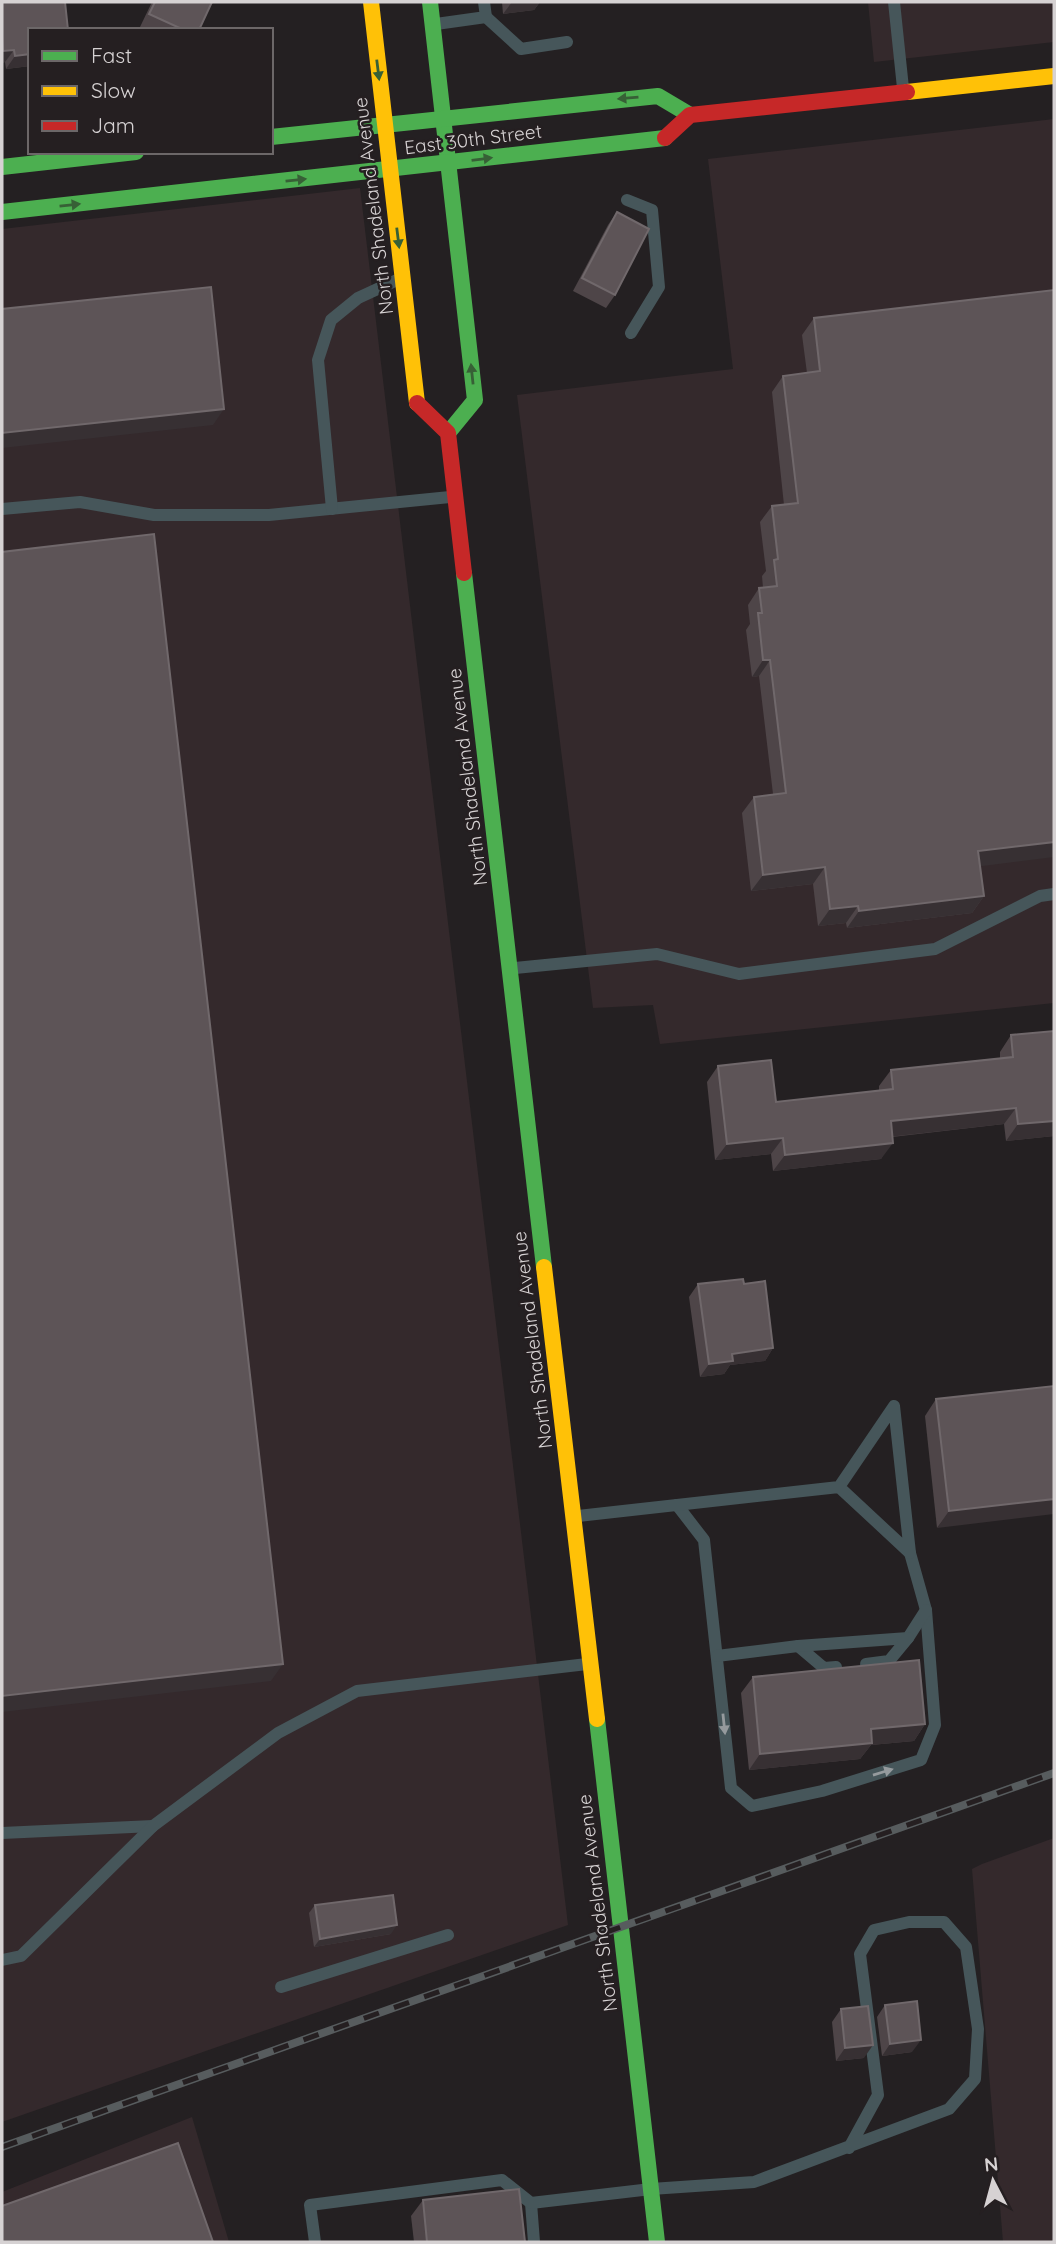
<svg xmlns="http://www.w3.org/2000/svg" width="1056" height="2244" viewBox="0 0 1056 2244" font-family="Quicksand,sans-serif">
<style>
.built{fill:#34292c}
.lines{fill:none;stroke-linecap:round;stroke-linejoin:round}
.lane{stroke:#46565a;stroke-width:12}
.fast{stroke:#4caf50;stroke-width:16}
.slow{stroke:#ffc107;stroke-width:16}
.jam{stroke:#c62828;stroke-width:16}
.rail-casing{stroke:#575c5e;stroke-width:8}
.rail{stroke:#251f21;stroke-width:5;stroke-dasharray:16;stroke-linecap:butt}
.wall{fill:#4e4548}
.shaded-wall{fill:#373033}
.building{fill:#5d5457;stroke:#70686b;stroke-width:2}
.oneway{fill:#376036}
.oneway2{fill:#959a9d}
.labels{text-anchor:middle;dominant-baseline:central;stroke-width:5;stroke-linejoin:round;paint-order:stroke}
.street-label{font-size:19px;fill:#d6d2d3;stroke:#251f21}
</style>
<rect width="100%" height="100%" fill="#242022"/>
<g class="built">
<polygon points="868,2 1054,2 1054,42 874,62"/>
<polygon points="1054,119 1054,1003 660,1044 653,1005 593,1008 517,395 733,369 708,159"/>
<polygon points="360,188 568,1925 2,2122 2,229"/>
<polygon points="1054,1838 1054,2242 1003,2242 972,1869 982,1864"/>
<polygon points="192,2117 229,2242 2,2242 2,2192"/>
</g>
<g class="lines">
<g class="lane">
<polyline points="894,2 903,88"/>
<polyline points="486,17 521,49 567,42"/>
<polyline points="436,24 486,17 484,2"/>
<polyline points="627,200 652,210 659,287 631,333"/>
<polyline points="2,509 80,502 154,515 269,515 450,497"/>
<polyline points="332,509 318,360 331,320 358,298 397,280"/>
<polyline points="515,968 657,954 739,974 935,949 1040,896 1054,894"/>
<polyline points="677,1505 704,1540 731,1788 752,1806 822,1791 921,1760 935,1725 926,1610 910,1553"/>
<polyline points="578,1516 839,1487 894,1406 910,1553 839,1487"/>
<polyline points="798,1646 824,1668 836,1667"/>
<polyline points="717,1656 798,1646 908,1638 926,1610"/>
<polyline points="866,1664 889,1661 908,1638"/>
<polyline points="2,1833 153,1826"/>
<polyline points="2,1960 21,1956 153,1826 278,1733 357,1691 587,1664"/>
<polyline points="281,1987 448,1935"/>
<polyline points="531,2203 534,2242"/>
<polyline points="315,2242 310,2205 502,2180 531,2203 651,2189 754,2182 949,2109 975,2079 978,2029 966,1947 944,1922 909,1922 874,1930 860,1954 878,2095 849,2148"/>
</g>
<g class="fast">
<polyline points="430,2 475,400 448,433"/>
<polyline points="271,137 658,96 690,115"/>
<polyline points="2,167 136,152"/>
<polyline points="2,212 665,138"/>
<polyline points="464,573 544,1267"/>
<polyline points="597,1719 657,2242"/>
</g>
<g class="slow">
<polyline points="371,2 417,403"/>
<polyline points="907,92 1054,76"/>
<polyline points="544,1267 597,1719"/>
</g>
<g class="jam">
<polyline points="665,138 690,115 907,92"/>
<polyline points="417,403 448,433 464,573"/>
</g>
<g class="rail-casing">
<polyline id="rail" points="2,2147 1054,1773"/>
</g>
<use href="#rail" class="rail"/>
</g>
<g class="wall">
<polygon points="2,2 30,30 30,66 6,69 5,62 2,63"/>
<polygon points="152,2 212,2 199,30 146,30 140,27"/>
<polygon points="502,2 540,2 534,10 503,14"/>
<polygon points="617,212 615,295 606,308 573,291 608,225"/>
<polygon points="814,318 980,866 984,896 972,913 847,928 846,923 818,926 813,884 751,891 742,813 754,797 773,794 759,676 752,677 746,630 750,624 748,605 759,588 763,588 762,576 766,571 760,522 772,506 784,505 772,392 783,376 807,373 802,335"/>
<polygon points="1054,1031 1054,1136 1006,1141 1004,1124 892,1137 881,1159 773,1171 771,1154 715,1160 707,1082 718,1066 776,1102 879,1091 879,1086 891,1070 1000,1058 1000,1052 1011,1035"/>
<polygon points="698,1284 744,1284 773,1348 765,1361 730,1365 724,1374 700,1377 689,1297"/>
<polygon points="1054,1386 937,1528 925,1416 936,1399"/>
<polygon points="753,1677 925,1724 914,1741 871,1745 860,1759 749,1770 741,1693"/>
<polygon points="315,1905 391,1934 314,1947 309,1913"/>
<polygon points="885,2005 912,2052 882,2056 877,2017"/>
<polygon points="841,2009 864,2058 836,2061 832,2022"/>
<polygon points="423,2200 525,2242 414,2242 411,2216"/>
</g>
<g class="shaded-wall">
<polygon points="512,2 540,2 534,10 503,14"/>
<polygon points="14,50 5,62 2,63 2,53 3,51"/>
<polygon points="30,54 30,66 6,69 15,56"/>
<polygon points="224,409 213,425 2,448 2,433"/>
<polygon points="763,660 770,660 759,676 752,677"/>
<polygon points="1054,842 1054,857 967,868 978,851"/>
<polygon points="825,867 813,884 751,891 763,875"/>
<polygon points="984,896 972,913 847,928 859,911"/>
<polygon points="858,906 846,923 818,926 830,909"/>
<polygon points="1016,1108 1004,1124 879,1138 891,1121"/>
<polygon points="1054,1121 1054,1136 1006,1141 1018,1124"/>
<polygon points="783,1138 771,1154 715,1160 727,1144"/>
<polygon points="893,1143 881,1159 773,1171 785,1155"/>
<polygon points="773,1348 765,1361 730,1365 724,1374 700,1377 709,1364 732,1354"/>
<polygon points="1054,1499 1054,1514 937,1528 949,1511"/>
<polygon points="283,1664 271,1681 2,1712 2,1696"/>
<polygon points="925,1724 914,1741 871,1745 860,1759 749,1770 760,1754 871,1729"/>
<polygon points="397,1925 391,1934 314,1947 320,1939"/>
<polygon points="921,2040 912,2052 882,2056 890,2044"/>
<polygon points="873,2045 864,2058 836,2061 845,2048"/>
</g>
<g class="building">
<polygon points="2,2 65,2 68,30 30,30 30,54 15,56 14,50 3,51 2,36"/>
<polygon points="155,2 212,2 199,30 184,30 149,14"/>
<polygon points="617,212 649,229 615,295 582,278"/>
<polygon points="211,287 224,409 2,433 2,309"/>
<polygon points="1054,290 1054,842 978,851 984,896 859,911 858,906 830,909 825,867 763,875 754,797 786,793 770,660 763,660 758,613 762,613 759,588 777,586 774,560 778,559 772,506 798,503 783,376 820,371 814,318"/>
<polygon points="154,534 283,1664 2,1696 2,552"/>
<polygon points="1054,1031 1054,1121 1018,1124 1016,1108 891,1121 893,1143 785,1155 783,1138 727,1144 718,1066 771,1060 776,1102 893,1089 891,1070 1013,1057 1011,1035"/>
<polygon points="743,1279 744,1284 765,1281 773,1348 732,1354 733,1361 709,1364 698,1284"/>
<polygon points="1054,1386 1054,1499 949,1511 936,1399"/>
<polygon points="919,1660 925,1724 871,1729 872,1743 760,1754 753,1677"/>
<polygon points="393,1895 397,1925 320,1939 315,1905"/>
<polygon points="917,2001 921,2040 890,2044 885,2005"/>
<polygon points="868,2006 873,2045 845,2048 841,2009"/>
<polygon points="178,2143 213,2242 2,2242 2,2206"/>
<polygon points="519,2189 525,2242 427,2242 423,2200"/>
</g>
<defs><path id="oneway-solid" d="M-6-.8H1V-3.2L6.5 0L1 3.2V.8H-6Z" transform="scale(1.75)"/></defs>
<g class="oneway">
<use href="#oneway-solid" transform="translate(378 70) rotate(83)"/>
<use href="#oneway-solid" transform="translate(628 98) rotate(175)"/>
<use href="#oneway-solid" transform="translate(482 159) rotate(-7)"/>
<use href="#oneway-solid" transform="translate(296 180) rotate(-6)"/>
<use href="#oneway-solid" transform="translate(70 205) rotate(-6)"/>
<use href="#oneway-solid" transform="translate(398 238) rotate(83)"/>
<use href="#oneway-solid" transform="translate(472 374) rotate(-96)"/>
</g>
<g class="oneway2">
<use href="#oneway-solid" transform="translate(724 1724) rotate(84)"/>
<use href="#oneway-solid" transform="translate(883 1772) rotate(-17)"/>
</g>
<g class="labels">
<g class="street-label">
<text transform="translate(473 139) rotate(-7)">East 30th Street</text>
<text transform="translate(373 206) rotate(-97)">North Shadeland Avenue</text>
<text transform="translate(467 777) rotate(-97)">North Shadeland Avenue</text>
<text transform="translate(532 1340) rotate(-97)">North Shadeland Avenue</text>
<text transform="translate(597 1903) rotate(-97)">North Shadeland Avenue</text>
</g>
</g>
<rect width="1056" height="2244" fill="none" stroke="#d6d2d3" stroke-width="7"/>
<rect x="28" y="28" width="245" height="126" fill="#251f21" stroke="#6c6768" stroke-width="2"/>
<rect x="42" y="51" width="35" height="10" fill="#4caf50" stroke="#6c6768" stroke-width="2"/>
<text x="91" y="63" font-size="21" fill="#d6d2d3">Fast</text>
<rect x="42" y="86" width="35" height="10" fill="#ffc107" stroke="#6c6768" stroke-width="2"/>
<text x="91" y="98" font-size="21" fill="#d6d2d3">Slow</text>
<rect x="42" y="121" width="35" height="10" fill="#c62828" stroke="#6c6768" stroke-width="2"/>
<text x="91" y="133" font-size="21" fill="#d6d2d3">Jam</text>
<g transform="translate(993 2181) rotate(354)" stroke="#251f21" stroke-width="5" paint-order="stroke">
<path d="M0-5L12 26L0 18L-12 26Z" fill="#d6d2d3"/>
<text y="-10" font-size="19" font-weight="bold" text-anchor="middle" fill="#d6d2d3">N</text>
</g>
</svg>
